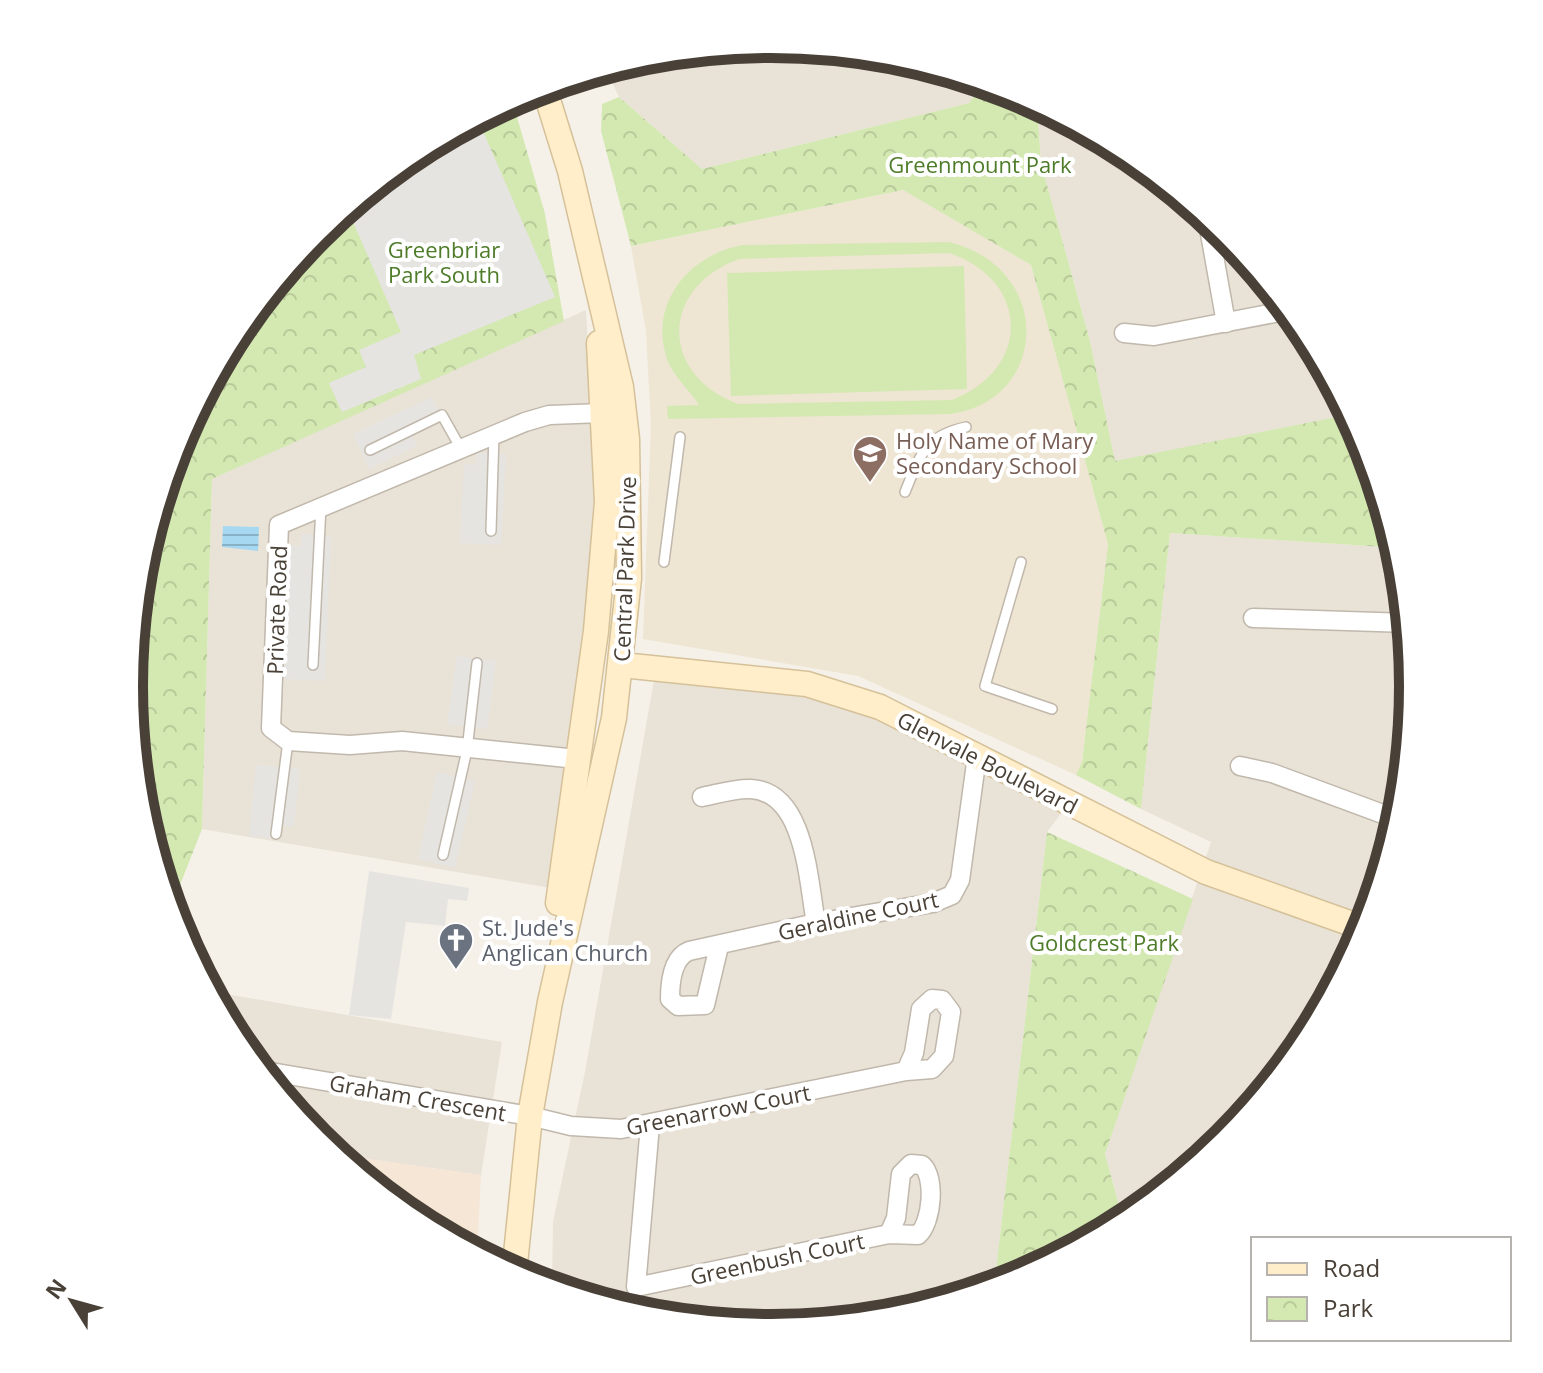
<svg xmlns="http://www.w3.org/2000/svg" width="1543" height="1373" viewBox="0 0 1543 1373" font-family="'Open Sans',sans-serif">
<style>
.residential{fill:#e9e2d7}
.commercial{fill:#f6e6d5}
.education{fill:#eee5d3}
.park{fill:url(#park-crowns)}
.garden{fill:#d4e9b2;fill-rule:evenodd}
.parking{fill:#e6e4e1}
.water{fill:url(#water-rules)}
.lines{fill:none;stroke-linecap:round;stroke-linejoin:round}
.lane-casing{stroke:#c1b8ac;stroke-width:12}
.street-casing{stroke:#c1b8ac;stroke-width:21}
.secondary-casing{stroke:#d5c199;stroke-width:27}
.lane{stroke:#fff;stroke-width:9}
.street{stroke:#fff;stroke-width:18}
.secondary{stroke:#ffeec9;stroke-width:24}
.labels{text-anchor:middle;dominant-baseline:central;stroke-width:8;stroke-linejoin:round;paint-order:stroke}
.park-label{font-size:22px;fill:#4e7c29;stroke:#fff}
.education-label{font-size:22px;fill:#785e54;stroke:#fff;text-anchor:start}
.street-label{font-size:22px;fill:#494137;stroke:#fff}
.worship-label{font-size:22px;fill:#5b616d;stroke:#fff;text-anchor:start}
.rim{fill:none;stroke:#494137;stroke-width:10}
</style>
<defs>
<pattern id="park-crowns" width="20" height="18" patternUnits="userSpaceOnUse" patternTransform="scale(2)"><rect width="20" height="18" fill="#d4e9b2"/><path d="M2 6a3 3 0 1 1 6 0M12 15a3 3 0 1 1 6 0" fill="none" stroke="#b8c99a"/></pattern>
<pattern id="water-rules" width="6" height="5" patternUnits="userSpaceOnUse" patternTransform="scale(2)"><rect width="6" height="5" fill="#a6d8f2"/><path d="M0 2.5h6" fill="none" stroke="#89b1c5"/></pattern>
</defs>
<rect width="100%" height="100%" fill="#f5f1e9"/>
<g class="residential">
<polygon points="772,44 897,56 984,83 969,103 702,169 619,97 606,69 647,56"/>
<polygon points="1037,104 1129,153 1226,233 1306,330 1351,414 1115,462 1090,341 1041,163"/>
<polygon points="586,310 598,529 551,888 202,829 212,479"/>
<polygon points="1170,533 1398,548 1414,687 1402,812 1365,933 1305,1044 1225,1141 1124,1223 1105,1154 1211,842 1141,809"/>
<polygon points="656,669 807,684 1069,803 1047,832 994,1287 896,1317 771,1329 646,1317 552,1288 553,1222 585,1072"/>
<polygon points="209,991 502,1042 481,1175 333,1154 317,1140 237,1043"/>
</g>
<polygon class="commercial" points="333,1154 481,1175 477,1254 414,1220"/>
<g class="education">
<polygon points="512,100 515,110 425,147"/>
<polygon points="903,190 1031,265 1108,544 1082,762 1076,775 858,676 643,639 651,424 646,331 631,246"/>
</g>
<g class="park">
<polygon points="984,83 1037,104 1041,163 1090,341 1115,461 1351,414 1365,441 1398,548 1170,533 1141,809 1076,775 1082,762 1108,544 1031,265 903,190 631,246 601,131 602,104 619,97 702,169 969,103"/>
<polygon points="515,110 545,214 564,321 212,479 202,829 171,908 141,811 129,686 141,561 178,440 238,329 318,232 415,152"/>
<polygon points="1047,832 1193,899 1105,1154 1124,1223 1017,1280 994,1287"/>
</g>
<g class="garden">
<path d="M949 242C1055 268 1049 401 950 414L668 419 667 406 699 405C689 389 674 378 667 359 648 303 690 254 743 245ZM949 253C1030 280 1032 369 952 400L738 404C659 374 660 288 739 259Z"/>
<polygon points="964,266 967,389 731,396 727,273"/>
<polygon points="134,637 164,668 131,711 129,686"/>
</g>
<g class="parking">
<polygon points="482,129 555,297 414,355 421,379 342,412 329,383 366,367 359,350 401,332 347,208 402,163"/>
<polygon points="432,397 442,419 411,433 417,446 369,469 353,434"/>
<polygon points="477,453 506,454 501,545 460,543 464,464 476,465"/>
<polygon points="302,534 331,536 325,681 284,679 289,545 301,546"/>
<polygon points="457,656 496,661 487,729 447,724"/>
<polygon points="256,765 300,769 294,827 281,826 280,839 249,836"/>
<polygon points="437,772 475,781 455,868 418,859"/>
<polygon points="369,871 469,888 467,901 448,899 445,926 406,922 391,1019 349,1015"/>
</g>
<polygon class="water" points="223,526 259,527 258,551 222,547"/>
<g class="lines">
<g class="lane-casing">
<g id="lane">
<polyline points="370,450 442,415 460,447"/>
<path d="M905 492C920 456 924 436 966 427"/>
<polyline points="491,531 494,434"/>
<polyline points="664,562 680,437"/>
<polyline points="1021,562 985,686 1052,709"/>
<polyline points="313,665 321,506"/>
<polyline points="276,834 288,741"/>
<polyline points="443,855 467,750 477,663"/>
</g>
</g>
<g class="street-casing">
<g id="street">
<polyline points="1207,217 1226,323"/>
<polyline points="1124,333 1154,336 1290,310"/>
<polyline points="1253,618 1408,623"/>
<polyline points="577,759 402,741 350,745 288,741 271,728 279,525 525,422 549,415 603,413"/>
<polyline points="1240,766 1272,773 1399,820"/>
<path d="M702 797C717 794 736 788 751 789 806 792 808 882 816 923"/>
<path d="M719 946 705 1005 678 1006 670 999C670 982 672 958 689 951L816 923 933 903 952 895 960 880 977 756"/>
<polyline points="259,1070 530,1116 571,1126 621,1129 906,1071 932,1069 944,1056 951,1012 942,1000 932,999 921,1009 914,1053 906,1071"/>
<path d="M650 1125 636 1287 889 1234 918 1235C932 1223 936 1177 922 1165L911 1164 901 1174 896 1218 889 1234"/>
</g>
</g>
<g class="secondary-casing">
<g id="secondary">
<polyline points="622,665 807,684 880,707 1206,872 1366,929"/>
<polyline points="558,903 596,631 607,502 599,343"/>
<polyline points="514,1274 530,1116 550,1002 614,718 629,578 627,439 621,387 570,171 544,87"/>
</g>
</g>
<use href="#lane" class="lane"/>
<use href="#street" class="street"/>
<use href="#secondary" class="secondary"/>
</g>
<defs>
<g id="school-pin" transform="scale(1.8)"><path d="M0 17L-7.5 6A9.5 9.5 0 1 1 7.5 6Z" fill="#8d6e63" stroke="#fff"/><path d="M0-5L7-2L0 1L-7-2ZM-4 1L0 2.5L4 1V4Q0 6-4 4Z" fill="#fff"/></g>
<g id="church-pin" transform="scale(1.8)"><path d="M0 17L-7.5 6A9.5 9.5 0 1 1 7.5 6Z" fill="#6b7280" stroke="#fff"/><path d="M-1.2-6h2.4v3.5h3.3v2.4h-3.3V6h-2.4V-.1h-3.3v-2.4h3.3Z" fill="#fff"/></g>
</defs>
<g fill-rule="evenodd">
<use href="#school-pin" x="870" y="453"/>
<use href="#church-pin" x="456" y="940"/>
</g>
<g class="labels">
<g class="park-label">
<text x="980" y="164">Greenmount Park</text>
<text x="444" y="249">Greenbriar<tspan x="444" dy="25">Park South</tspan></text>
<text x="1104" y="942">Goldcrest Park</text>
</g>
<g class="education-label">
<text x="896" y="440">Holy Name of Mary<tspan x="896" dy="25">Secondary School</tspan></text>
</g>
<g class="street-label">
<text transform="translate(624 569) rotate(-88)">Central Park Drive</text>
<text transform="translate(276 610) rotate(-88)">Private Road</text>
<text transform="translate(988 762) rotate(27)">Glenvale Boulevard</text>
<text transform="translate(858 915) rotate(-12)">Geraldine Court</text>
<text transform="translate(418 1097) rotate(10)">Graham Crescent</text>
<text transform="translate(718 1109) rotate(-11)">Greenarrow Court</text>
<text transform="translate(777 1258) rotate(-12)">Greenbush Court</text>
</g>
<g class="worship-label">
<text x="482" y="927">St. Jude's<tspan x="482" dy="25">Anglican Church</tspan></text>
</g>
</g>
<path d="M0 0H1543V1373H0ZM143 686a628 628 0 1 1 1256 0a628 628 0 1 1-1256 0Z" fill="#fff" fill-rule="evenodd"/>
<path class="rim" d="M143 686a628 628 0 1 1 1256 0a628 628 0 1 1-1256 0Z"/>
<rect x="1251" y="1237" width="260" height="104" fill="#ffffff" stroke="#b6b3af" stroke-width="2"/>
<rect x="1267" y="1263" width="40" height="12" fill="#ffeec9" stroke="#b6b3af" stroke-width="2"/>
<text x="1323" y="1277" font-size="24" fill="#494137">Road</text>
<rect x="1267" y="1297" width="40" height="24" fill="url(#park-crowns)" stroke="#b6b3af" stroke-width="2"/>
<text x="1323" y="1317" font-size="24" fill="#494137">Park</text>
<g transform="translate(72 1301) rotate(307)" stroke="#ffffff" stroke-width="6" paint-order="stroke">
<path d="M0-6L14 30L0 20L-14 30Z" fill="#494137"/>
<text y="-12" font-size="22" font-weight="bold" text-anchor="middle" fill="#494137">N</text>
</g>
</svg>
